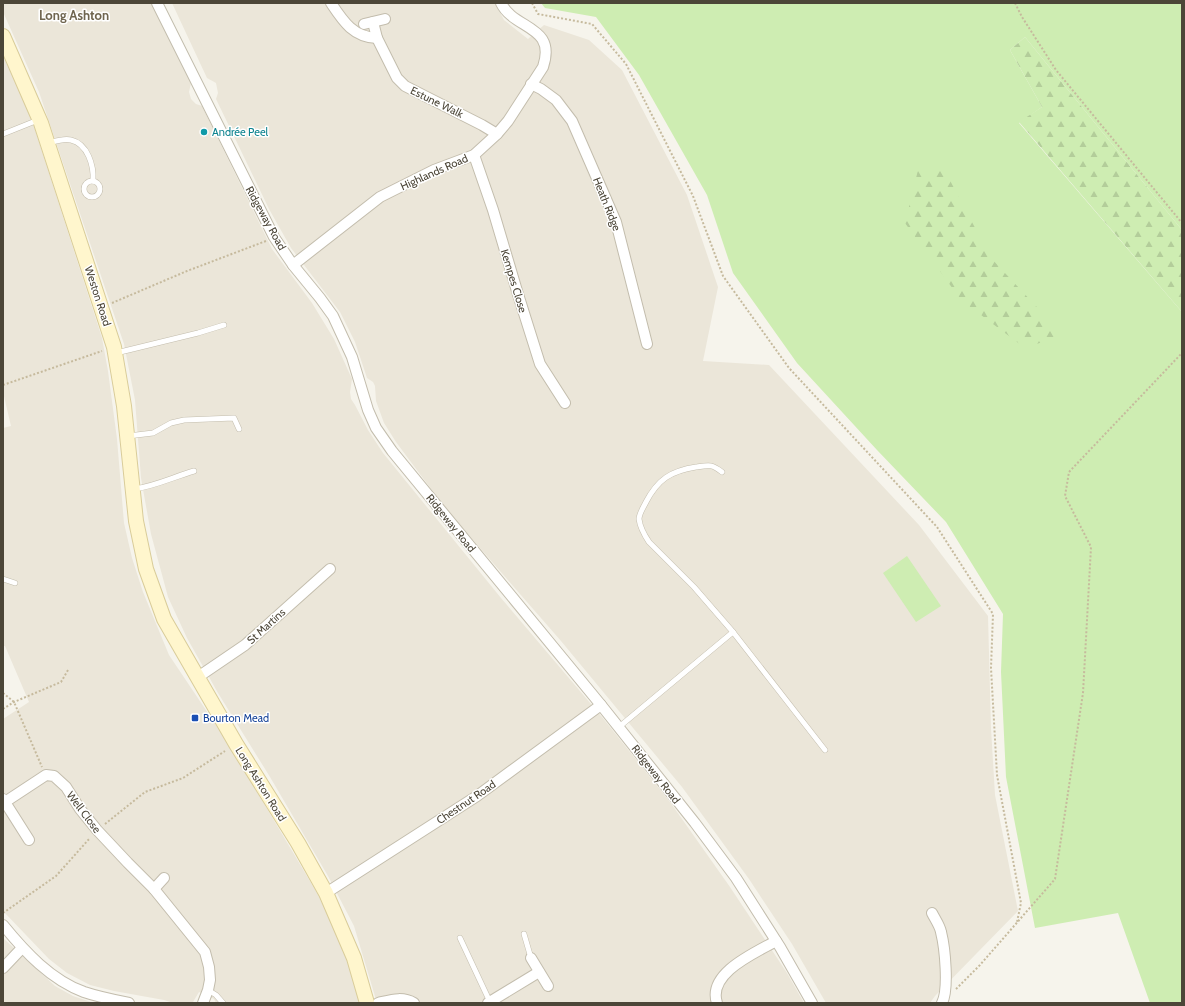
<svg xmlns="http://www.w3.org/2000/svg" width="1185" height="1006" viewBox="0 0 1185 1006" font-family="Cabin,sans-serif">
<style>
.residential{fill:#ebe6d9}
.grass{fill:#ceedb2}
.forest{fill:url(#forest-firs)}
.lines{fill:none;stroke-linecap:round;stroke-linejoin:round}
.lane-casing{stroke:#c3bdad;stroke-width:6}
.street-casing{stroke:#c3bdad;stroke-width:12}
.secondary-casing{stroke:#d9cc99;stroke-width:16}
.path{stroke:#c6ba9d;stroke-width:2;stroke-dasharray:2 2;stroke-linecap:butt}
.lane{stroke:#fff;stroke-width:5}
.street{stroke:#fff;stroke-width:10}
.secondary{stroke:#fff6cd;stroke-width:14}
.culture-dot{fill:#0f9aa8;stroke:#fff;stroke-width:1.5}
.transit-dot{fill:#1a4fb4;stroke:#fff;stroke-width:1.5}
.labels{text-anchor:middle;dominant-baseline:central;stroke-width:3;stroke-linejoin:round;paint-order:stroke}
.street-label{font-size:11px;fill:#4c4638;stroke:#fff}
.culture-label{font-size:11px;fill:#0d838f;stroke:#fff;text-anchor:start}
.transit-label{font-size:11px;fill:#164399;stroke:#fff;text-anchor:start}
.quarter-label{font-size:13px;font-weight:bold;fill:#6f654f;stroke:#fff}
</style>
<defs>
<pattern id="forest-firs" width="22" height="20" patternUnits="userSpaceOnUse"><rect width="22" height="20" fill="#ceedb2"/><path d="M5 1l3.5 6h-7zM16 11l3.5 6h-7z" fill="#b3cd9a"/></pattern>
</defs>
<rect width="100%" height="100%" fill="#f6f4ec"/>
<g class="residential">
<polygon points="3,3 153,3 191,83 189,92 191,99 196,104 202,106 272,249 312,303 334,339 352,379 350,392 351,399 355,405 368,430 383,453 501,598 602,717 670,802 730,887 787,973 804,1003 377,1003 354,926 328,876 270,777 218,693 187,638 168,597 151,534 141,478 135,400 124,344 39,92 3,12"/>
<polygon points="172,3 495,3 504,20 528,39 544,25 589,40 622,70 687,195 718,287 703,361 769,365 919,525 988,616 991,728 995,795 1018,911 935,996 930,1003 826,1003 792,944 749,879 682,787 561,641 446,509 396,442 384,423 376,401 375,386 373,382 367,378 355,342 340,312 291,248 269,209 216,99 218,93 216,83 207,78"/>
<polygon points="3,56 31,117 102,338 108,371 117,439 124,523 132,558 143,592 169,655 228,743 317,893 337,933 352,974 359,1003 216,1003 214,999 199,992 193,1002 173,1003 164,1000 114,991 90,985 67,973 49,959 3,911 3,719 29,702 5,646 3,646 3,428 11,426 3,392"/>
<polygon points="3,938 55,986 73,996 94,1003 3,1003"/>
</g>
<g class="grass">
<polygon points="541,3 1182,3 1182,230 1025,37 1010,50 1042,107 1019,123 1182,312 1182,1003 1150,1003 1118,913 1035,928 1006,777 1001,672 1003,614 946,522 877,450 797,363 733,273 707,195 639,75 596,17 545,8"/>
<polygon points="907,556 941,606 916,622 883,573"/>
</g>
<g class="forest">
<polygon points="1025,37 1182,230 1182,312 1019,122 1042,107 1010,50"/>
<polygon points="918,170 945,171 991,258 1063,335 1025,348 961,300 905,223"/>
</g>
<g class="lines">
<g class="lane-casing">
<g id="lane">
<polyline points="3,134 38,120"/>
<path d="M49 143C56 141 64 138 71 140 88 144 94 166 93 181"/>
<circle cx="92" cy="189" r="8"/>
<polyline points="116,353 198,333 224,325"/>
<polyline points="128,436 153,433 171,423 184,420 234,418 239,429"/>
<path d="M722 472C712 464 709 465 696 467 671 471 658 479 646 502 643 508 639 514 639 519 640 527 645 536 649 542L694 587 733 632"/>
<path d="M134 489C156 486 173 477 194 471"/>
<polyline points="3,579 15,583"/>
<polyline points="619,727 733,632 825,750"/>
<polyline points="524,934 531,958"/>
<polyline points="460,938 490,1002"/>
<polyline points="208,990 216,995 223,1003"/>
</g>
</g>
<g class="street-casing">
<g id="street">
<polyline points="157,3 274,237 293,265 320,298 333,316 352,357 368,410 376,428 392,451 601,705 695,823 736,878 780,947 812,1003"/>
<path d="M331 3C343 21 353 37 377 38L373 22"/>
<polyline points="364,24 385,19"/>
<polyline points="377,38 397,78 405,86 482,125 497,134"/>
<polyline points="531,84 541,89 556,100 572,121 616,222 647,344"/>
<polyline points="474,155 493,210 517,291 540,364 565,403"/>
<path d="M293 265 380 197 434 170 474 155 497 134 508 121 543 67C557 25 514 30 501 3"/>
<polyline points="198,677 245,645 330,569"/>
<polyline points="3,799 29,840"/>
<polyline points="5,802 46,775 54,776 66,787 80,809 97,830 128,863 154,889 205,952 209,967 210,980 208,990 203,1003"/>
<polyline points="154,889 164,878"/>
<polyline points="326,893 477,796 601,705"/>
<path d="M932 913C935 919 940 926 941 932 945 948 949 989 942 1003"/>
<path d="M3 925C25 952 51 980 84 992 99 997 114 1000 129 1003"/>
<polyline points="531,958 548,986"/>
<polyline points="3,968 22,948"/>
<path d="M378 1003C391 1000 402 996 414 1003"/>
<polyline points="488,1003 539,972"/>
<path d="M717 1003C707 973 755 953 776 941"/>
</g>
</g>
<g class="secondary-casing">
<polyline id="secondary" points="3,36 41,123 114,347 124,406 136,521 146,569 164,619 236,744 298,843 326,893 354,958 367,1003"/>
</g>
<g class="path">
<polyline points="532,3 538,14 592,24 626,64 693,196 723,276 789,368 937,527 993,614 991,668 997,775 1021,903 1017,922"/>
<polyline points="1015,3 1022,17 1056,70 1182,223"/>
<polyline points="112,303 187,271 266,241"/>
<polyline points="3,385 102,351"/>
<polyline points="3,693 14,702 42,767"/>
<polyline points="3,709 14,702 61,682 68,670"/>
<polyline points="105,824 145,792 183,778 225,751"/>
<polyline points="3,913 56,876 90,838"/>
<polyline points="956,989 980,965 1055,879 1083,693 1091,547 1065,496 1069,472 1182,353"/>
</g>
<use href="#lane" class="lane"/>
<use href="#street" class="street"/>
<use href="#secondary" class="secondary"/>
</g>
<circle class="culture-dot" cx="204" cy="132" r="4"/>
<rect class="transit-dot" x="191" y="714" width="8" height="8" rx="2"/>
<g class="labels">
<g class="street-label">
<text transform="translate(437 102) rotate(26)">Estune Walk</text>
<text transform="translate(434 172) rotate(-24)">Highlands Road</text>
<text transform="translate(607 204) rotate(68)">Heath Ridge</text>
<text transform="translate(266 218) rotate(61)">Ridgeway Road</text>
<text transform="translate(514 281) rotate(73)">Kempes Close</text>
<text transform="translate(98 296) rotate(72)">Weston Road</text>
<text transform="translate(451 523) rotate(51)">Ridgeway Road</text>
<text transform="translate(266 626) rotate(-42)">St Martins</text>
<text transform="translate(656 774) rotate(52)">Ridgeway Road</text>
<text transform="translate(261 784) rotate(58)">Long Ashton Road</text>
<text transform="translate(466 802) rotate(-34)">Chestnut Road</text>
<text transform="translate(84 812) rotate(53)">Well Close</text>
</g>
<g class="culture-label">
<text x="212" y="132">Andrée Peel</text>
</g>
<g class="transit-label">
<text x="203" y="718">Bourton Mead</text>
</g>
<g class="quarter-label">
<text x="74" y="15">Long Ashton</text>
</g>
</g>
<rect width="1185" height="1006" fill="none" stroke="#4c4638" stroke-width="8"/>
</svg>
